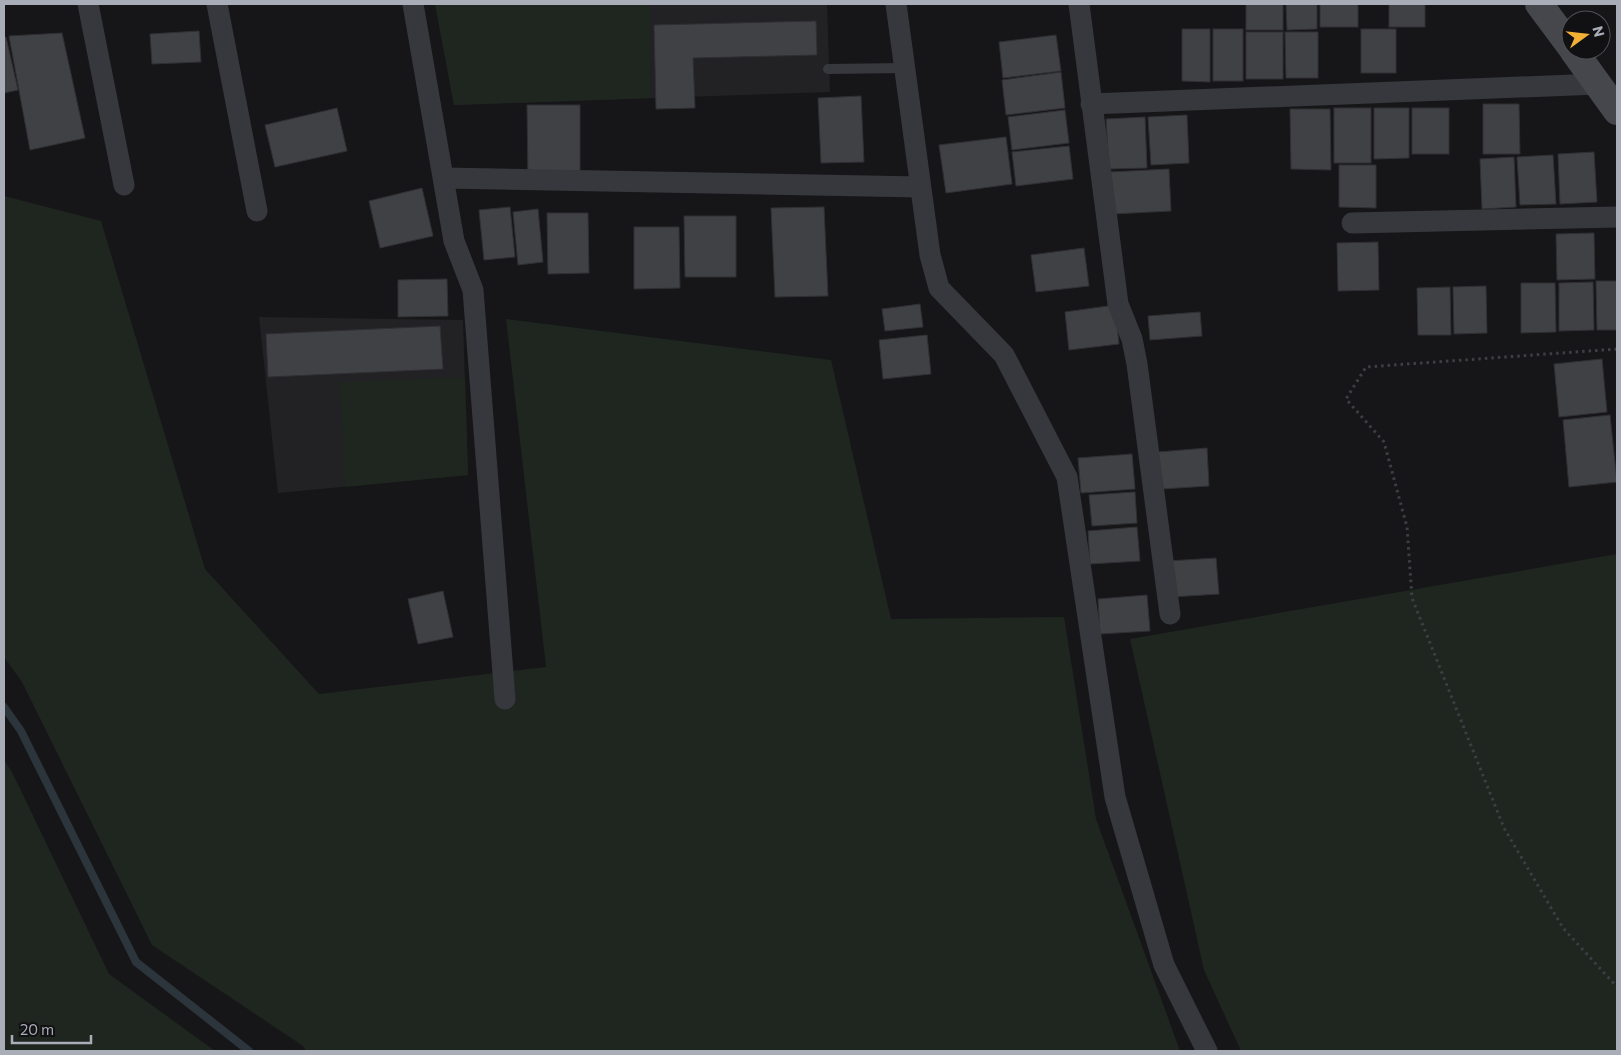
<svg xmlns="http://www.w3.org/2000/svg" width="1621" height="1055" viewBox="0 0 1621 1055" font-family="Commissioner,sans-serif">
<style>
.built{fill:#222225}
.green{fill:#1e261f}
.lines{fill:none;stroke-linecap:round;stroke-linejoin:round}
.stream{stroke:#2c353c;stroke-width:8}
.building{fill:#404145;stroke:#303034}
.path{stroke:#3d3f44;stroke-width:3;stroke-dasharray:2.5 4;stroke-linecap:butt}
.service{stroke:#37383d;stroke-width:10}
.minor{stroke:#37383d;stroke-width:21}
.secondary{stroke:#45474d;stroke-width:28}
</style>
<rect width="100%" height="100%" fill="#161618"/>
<g class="built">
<polygon points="435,4 827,4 830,92 454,105"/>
<polygon points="259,317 463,320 468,475 278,493"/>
</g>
<g class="green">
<polygon points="435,4 650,4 650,98 454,105"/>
<polygon points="4,196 101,221 205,569 319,694 546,667 506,319 831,360 891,619 1064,617 1096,819 1180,1051 306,1051 303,1046 152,945 22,682 4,657"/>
<polygon points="465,377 468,475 345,487 340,382"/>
<polygon points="1617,554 1617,1051 1241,1051 1204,970 1130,639"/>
<polygon points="4,760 12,772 109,974 215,1051 4,1051"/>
</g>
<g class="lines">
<polyline class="stream" points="4,707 21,731 136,962 249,1051"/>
</g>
<g class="building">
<rect x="1246" y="4" width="37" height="26"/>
<polygon points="1286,4 1317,4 1317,29 1287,30"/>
<rect x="1320" y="4" width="38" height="23"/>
<rect x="1389" y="4" width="36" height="23"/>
<polygon points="816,21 817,55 693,58 695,108 656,109 654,25"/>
<polygon points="1182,29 1210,29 1210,82 1182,81"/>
<rect x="1213" y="29" width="30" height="52"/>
<rect x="1361" y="29" width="35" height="44"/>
<polygon points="199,31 201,62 152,64 150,34"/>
<rect x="1246" y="32" width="37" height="47"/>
<polygon points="1285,32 1318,32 1318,78 1286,78"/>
<polygon points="62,33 85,138 30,150 9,36"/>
<polygon points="1056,35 1061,71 1003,78 999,42"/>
<polygon points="4,37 6,37 18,90 4,93"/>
<polygon points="1061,72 1065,108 1006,115 1002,80"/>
<polygon points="861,96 864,162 821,163 818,98"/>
<polygon points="1483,104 1519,104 1520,154 1483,154"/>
<polygon points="527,105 580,105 580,176 528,177"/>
<polygon points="337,108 347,151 275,167 265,125"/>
<rect x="1334" y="108" width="37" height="55"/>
<polygon points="1374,108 1409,108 1409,158 1374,159"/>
<rect x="1412" y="108" width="37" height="46"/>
<polygon points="1290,109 1330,109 1331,170 1291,169"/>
<polygon points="1065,110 1069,143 1012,150 1008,117"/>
<polygon points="1187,115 1189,163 1151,165 1148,117"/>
<polygon points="1145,117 1147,168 1109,169 1106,119"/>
<polygon points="1006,137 1012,184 946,193 939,145"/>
<polygon points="1069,146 1073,179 1016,186 1012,152"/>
<polygon points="1594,152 1597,202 1560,204 1558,154"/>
<polygon points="1553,155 1556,204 1520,205 1517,157"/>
<polygon points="1514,157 1516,207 1482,209 1480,159"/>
<polygon points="1339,165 1376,165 1376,208 1339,207"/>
<polygon points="1169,169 1171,211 1113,214 1110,172"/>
<polygon points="422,188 433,236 380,248 369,201"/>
<polygon points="510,207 515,257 484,260 479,210"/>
<polygon points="824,207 828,296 775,297 771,208"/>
<polygon points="538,209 543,262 518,265 513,212"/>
<polygon points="547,213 588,213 589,273 548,274"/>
<polygon points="684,216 736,216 736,277 685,277"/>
<polygon points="634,227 679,227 680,288 634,289"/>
<polygon points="1594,233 1595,279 1557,280 1556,234"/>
<polygon points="1378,242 1379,290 1338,291 1337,243"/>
<polygon points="1084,248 1089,286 1036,292 1031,255"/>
<polygon points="447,279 448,316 398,317 398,280"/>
<polygon points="1596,281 1617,281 1617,330 1597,330"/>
<polygon points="1593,282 1594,330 1559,331 1559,283"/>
<polygon points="1521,283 1555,283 1556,332 1521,333"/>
<polygon points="1486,286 1487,333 1454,334 1453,287"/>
<polygon points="1450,287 1451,335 1418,335 1417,288"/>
<polygon points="920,304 923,327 885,331 882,309"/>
<polygon points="1115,305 1119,344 1069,350 1065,312"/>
<polygon points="1200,312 1202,336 1150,340 1148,316"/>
<polygon points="440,326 443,369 268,377 266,334"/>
<polygon points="927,335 931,374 883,379 879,340"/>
<polygon points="1602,359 1607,412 1559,417 1554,364"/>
<polygon points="1610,415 1617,482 1569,487 1563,420"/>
<polygon points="1207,448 1209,486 1161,489 1158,452"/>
<polygon points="1132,454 1135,489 1081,493 1078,458"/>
<polygon points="1135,492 1137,523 1092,526 1089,495"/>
<polygon points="1137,527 1140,561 1090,564 1088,531"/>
<polygon points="1216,558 1219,594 1171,597 1168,561"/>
<polygon points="443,591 453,637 418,644 408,599"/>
<polygon points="1147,595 1150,631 1100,634 1098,599"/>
</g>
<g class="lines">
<polyline class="path" points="1617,349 1366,367 1346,399 1384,442 1407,527 1412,598 1504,828 1563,928 1617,987"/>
<polyline class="service" points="828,69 904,68"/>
<g class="minor">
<polyline points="88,4 124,185"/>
<polyline points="217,4 257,211"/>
<polyline points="413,4 454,241 473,290 505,699"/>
<polyline points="896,4 930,255 939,288 1004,355 1067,477 1115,797 1164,965 1207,1051"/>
<polyline points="1079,4 1118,304 1132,339 1137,364 1170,614"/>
<polyline points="1091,104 1598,84"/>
<polyline points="444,178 920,187"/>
<polyline points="1352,223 1617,217"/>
</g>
<g class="secondary">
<polyline points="1539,4 1571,47"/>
<polyline points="1573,50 1617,111"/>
</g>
</g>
<rect width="1621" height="1055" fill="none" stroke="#a8adb8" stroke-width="10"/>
<g transform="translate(1586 35) rotate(75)"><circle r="24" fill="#111113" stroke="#4d4f55"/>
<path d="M0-4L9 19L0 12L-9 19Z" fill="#f2b134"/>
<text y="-8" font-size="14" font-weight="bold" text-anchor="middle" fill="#a8adb8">N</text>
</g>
<path d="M12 1035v8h79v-8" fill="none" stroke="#a8adb8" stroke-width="2.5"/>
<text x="20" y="1035" font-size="15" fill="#a8adb8" stroke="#111113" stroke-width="4" paint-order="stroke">20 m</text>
</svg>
